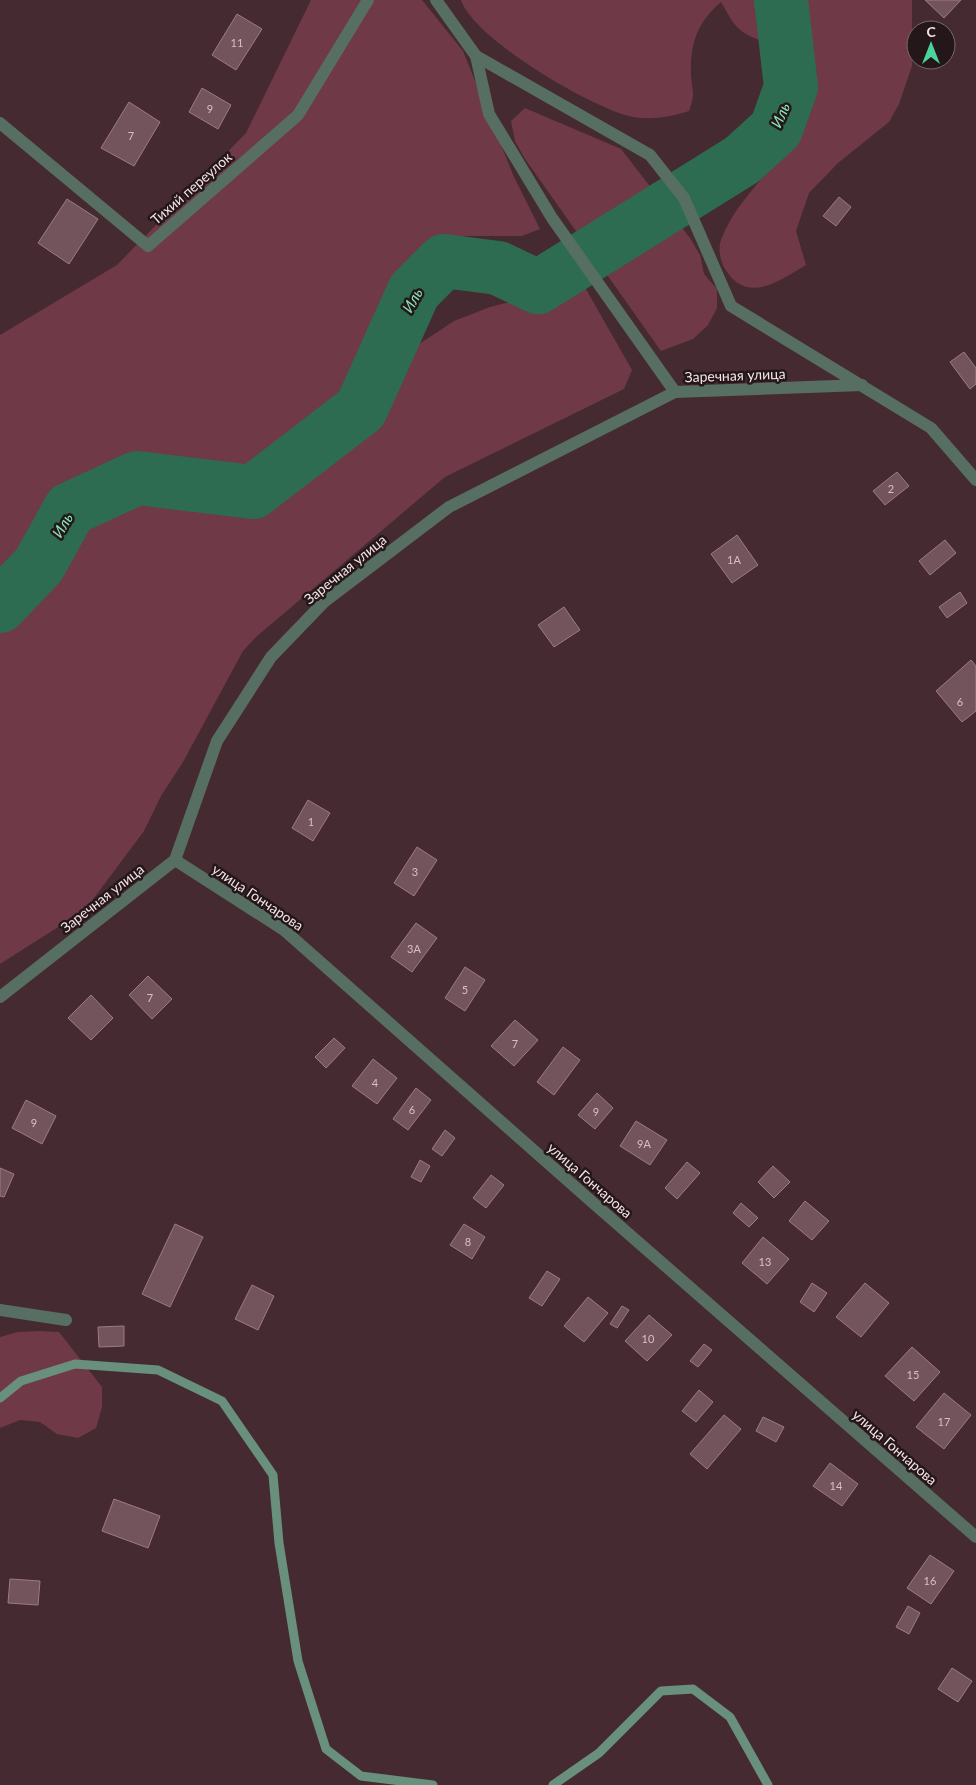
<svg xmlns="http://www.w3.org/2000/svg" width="976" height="1785" viewBox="0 0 976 1785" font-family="Lato,sans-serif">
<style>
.green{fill:#6f3948}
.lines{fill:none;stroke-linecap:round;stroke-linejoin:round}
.stream{stroke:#69907d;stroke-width:9}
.river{stroke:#2d6c50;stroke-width:54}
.building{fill:#74545c;stroke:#9d7b82}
.lane{stroke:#566f62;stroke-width:12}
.street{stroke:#566f62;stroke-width:12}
.labels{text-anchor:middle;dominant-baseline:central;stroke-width:5;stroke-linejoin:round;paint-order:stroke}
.number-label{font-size:11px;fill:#d6bfc4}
.street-label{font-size:14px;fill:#f6e3e7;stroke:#24171a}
.water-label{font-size:15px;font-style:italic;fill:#89e6b9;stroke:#24171a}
</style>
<rect width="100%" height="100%" fill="#462a31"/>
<g class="green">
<polygon points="311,0 422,0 463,51 514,177 540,229 522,236 463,236 382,311 404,354 454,321 490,307 583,284 632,370 624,389 445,477 256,637 243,651 183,762 161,796 144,831 85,910 0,964 0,335 117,265 246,133"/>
<path d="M461 0H912V66L899 104 889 122 838 163 809 193 796 231 806 265C779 281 747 305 725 269 720 261 718 248 721 240 741 185 804 155 801 88 801 82 797 76 795 70 784 39 768 47 746 34 733 27 728 13 721 2 698 22 690 42 691 74 692 93 696 91 689 111 671 117 648 121 629 116 589 106 474 39 461 0Z"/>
<polygon points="525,108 621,149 690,238 700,255 704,274 717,289 717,308 708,325 693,339 661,351 525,159 515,141 511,121"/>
<polygon points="39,1331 59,1332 102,1387 102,1407 96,1428 78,1438 57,1434 40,1422 20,1420 0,1428 0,1337 18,1332"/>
</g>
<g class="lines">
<g class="stream">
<polyline points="0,1398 21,1381 75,1364 158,1370 222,1401 273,1475 279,1543 298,1661 326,1749 361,1776 433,1785"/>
<polyline points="553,1785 599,1753 661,1691 693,1689 730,1717 768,1785"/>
</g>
<polyline class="river" points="0,606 39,565 70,509 137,478 253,492 361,409 414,291 444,261 498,268 538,287 742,160 776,129 791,87 781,0"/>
</g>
<g class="building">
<polygon points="925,0 961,0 944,18"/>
<polygon points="237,14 262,29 236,70 212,55"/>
<polygon points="202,88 231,105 218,129 189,112"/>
<polygon points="129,102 160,122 134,166 101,148"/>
<polygon points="839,197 851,207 836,226 823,216"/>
<polygon points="67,199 98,219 69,264 38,243"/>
<polygon points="964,352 976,368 976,384 970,389 950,362"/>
<polygon points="897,472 909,486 885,505 873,491"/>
<polygon points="737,535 758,565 732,583 711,554"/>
<polygon points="945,540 956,553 930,575 919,561"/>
<polygon points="960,592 967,603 947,618 939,607"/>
<polygon points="564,607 580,630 554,647 538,625"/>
<polygon points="971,660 976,666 976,711 962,722 936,691"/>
<polygon points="308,800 330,813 313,841 292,828"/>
<polygon points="417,847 437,860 414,896 394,883"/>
<polygon points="416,923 437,938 412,972 391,957"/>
<polygon points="465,967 485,980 465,1011 445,998"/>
<polygon points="148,976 172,999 152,1019 129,995"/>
<polygon points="91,995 113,1018 91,1040 68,1018"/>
<polygon points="515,1020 538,1040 514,1066 491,1046"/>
<polygon points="334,1038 345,1048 326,1068 315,1057"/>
<polygon points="563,1047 580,1060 554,1095 537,1082"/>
<polygon points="373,1059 397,1078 377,1104 352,1086"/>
<polygon points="416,1088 431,1100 408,1130 393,1119"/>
<polygon points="597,1093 613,1108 595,1129 578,1115"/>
<polygon points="26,1100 56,1116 42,1144 12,1128"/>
<polygon points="636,1121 667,1140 650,1165 620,1146"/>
<polygon points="445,1130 455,1138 442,1156 432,1149"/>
<polygon points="420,1160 430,1166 421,1182 411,1177"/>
<polygon points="687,1162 700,1173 677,1199 665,1188"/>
<polygon points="773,1166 790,1182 774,1198 758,1182"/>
<polygon points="0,1168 14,1174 4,1197 0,1196"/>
<polygon points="491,1175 504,1185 486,1208 473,1198"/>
<polygon points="805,1201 829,1221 812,1240 789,1221"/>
<polygon points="741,1203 758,1218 749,1227 733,1213"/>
<polygon points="175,1224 203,1237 170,1307 142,1294"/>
<polygon points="464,1224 485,1237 472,1259 450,1245"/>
<polygon points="763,1237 789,1259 767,1284 742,1263"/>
<polygon points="547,1271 560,1279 542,1306 529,1298"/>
<polygon points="812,1283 827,1293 814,1312 800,1302"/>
<polygon points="865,1283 889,1303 861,1337 836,1317"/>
<polygon points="252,1285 274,1296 258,1330 235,1319"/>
<polygon points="588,1297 608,1313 584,1342 564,1326"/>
<polygon points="622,1306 629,1310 617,1328 610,1324"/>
<polygon points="649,1315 672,1335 647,1361 625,1341"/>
<polygon points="124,1326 124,1346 99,1347 98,1327"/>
<polygon points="704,1344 712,1350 698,1367 690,1361"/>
<polygon points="912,1347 940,1372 914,1401 885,1376"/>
<polygon points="699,1390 713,1402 696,1422 682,1411"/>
<polygon points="944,1393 971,1415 944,1449 916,1427"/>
<polygon points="724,1415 741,1429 707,1469 690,1454"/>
<polygon points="763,1417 784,1427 776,1442 756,1431"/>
<polygon points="830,1463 858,1484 842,1506 813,1486"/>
<polygon points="114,1499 160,1516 148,1548 102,1531"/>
<polygon points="930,1555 954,1571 931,1604 907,1588"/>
<polygon points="10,1579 40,1581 38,1605 8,1603"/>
<polygon points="908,1606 920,1613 909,1634 896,1627"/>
<polygon points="952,1668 972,1681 958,1702 938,1689"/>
</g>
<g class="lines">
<polyline class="lane" points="0,1310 66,1320"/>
<g class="street">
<polyline points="436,0 476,56 489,114 552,218 675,392"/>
<polyline points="476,56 650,155 684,198 731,306 931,428 976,480"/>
<polyline points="0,123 148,246 298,115 368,0"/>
<polyline points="175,860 284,930 591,1201 976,1537"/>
<polyline points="0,997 175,860 217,741 271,657 324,602 449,507 675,392 862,385"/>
</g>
</g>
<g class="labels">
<g class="number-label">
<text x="237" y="42">11</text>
<text x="210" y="108">9</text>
<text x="131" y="135">7</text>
<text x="891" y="488">2</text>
<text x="734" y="559">1А</text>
<text x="960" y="701">6</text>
<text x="311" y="821">1</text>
<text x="415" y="871">3</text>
<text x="414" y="948">3А</text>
<text x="465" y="989">5</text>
<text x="150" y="997">7</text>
<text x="515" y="1043">7</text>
<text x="375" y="1082">4</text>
<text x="412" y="1109">6</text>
<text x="596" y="1111">9</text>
<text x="34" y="1122">9</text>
<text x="644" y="1143">9А</text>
<text x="468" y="1241">8</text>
<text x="765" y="1261">13</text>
<text x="648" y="1338">10</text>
<text x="913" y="1374">15</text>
<text x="944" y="1421">17</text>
<text x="836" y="1485">14</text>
<text x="930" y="1580">16</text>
</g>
<g class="street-label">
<text transform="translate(191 188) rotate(-41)">Тихий переулок</text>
<text transform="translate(735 375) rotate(-2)">Заречная улица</text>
<text transform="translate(345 569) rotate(-39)">Заречная улица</text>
<text transform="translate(258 897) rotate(34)">улица Гончарова</text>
<text transform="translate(102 898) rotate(-38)">Заречная улица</text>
<text transform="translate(590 1180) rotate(41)">улица Гончарова</text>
<text transform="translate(895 1447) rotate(41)">улица Гончарова</text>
</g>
<g class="water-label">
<text transform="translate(780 115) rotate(-66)">Иль</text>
<text transform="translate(412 300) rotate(-60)">Иль</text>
<text transform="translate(62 525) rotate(-59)">Иль</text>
</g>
</g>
<g transform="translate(931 45)"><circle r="24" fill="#24171a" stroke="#78696c"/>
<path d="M0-4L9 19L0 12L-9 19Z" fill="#4cd39b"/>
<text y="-8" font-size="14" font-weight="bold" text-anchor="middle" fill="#f6e3e7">С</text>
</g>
</svg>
